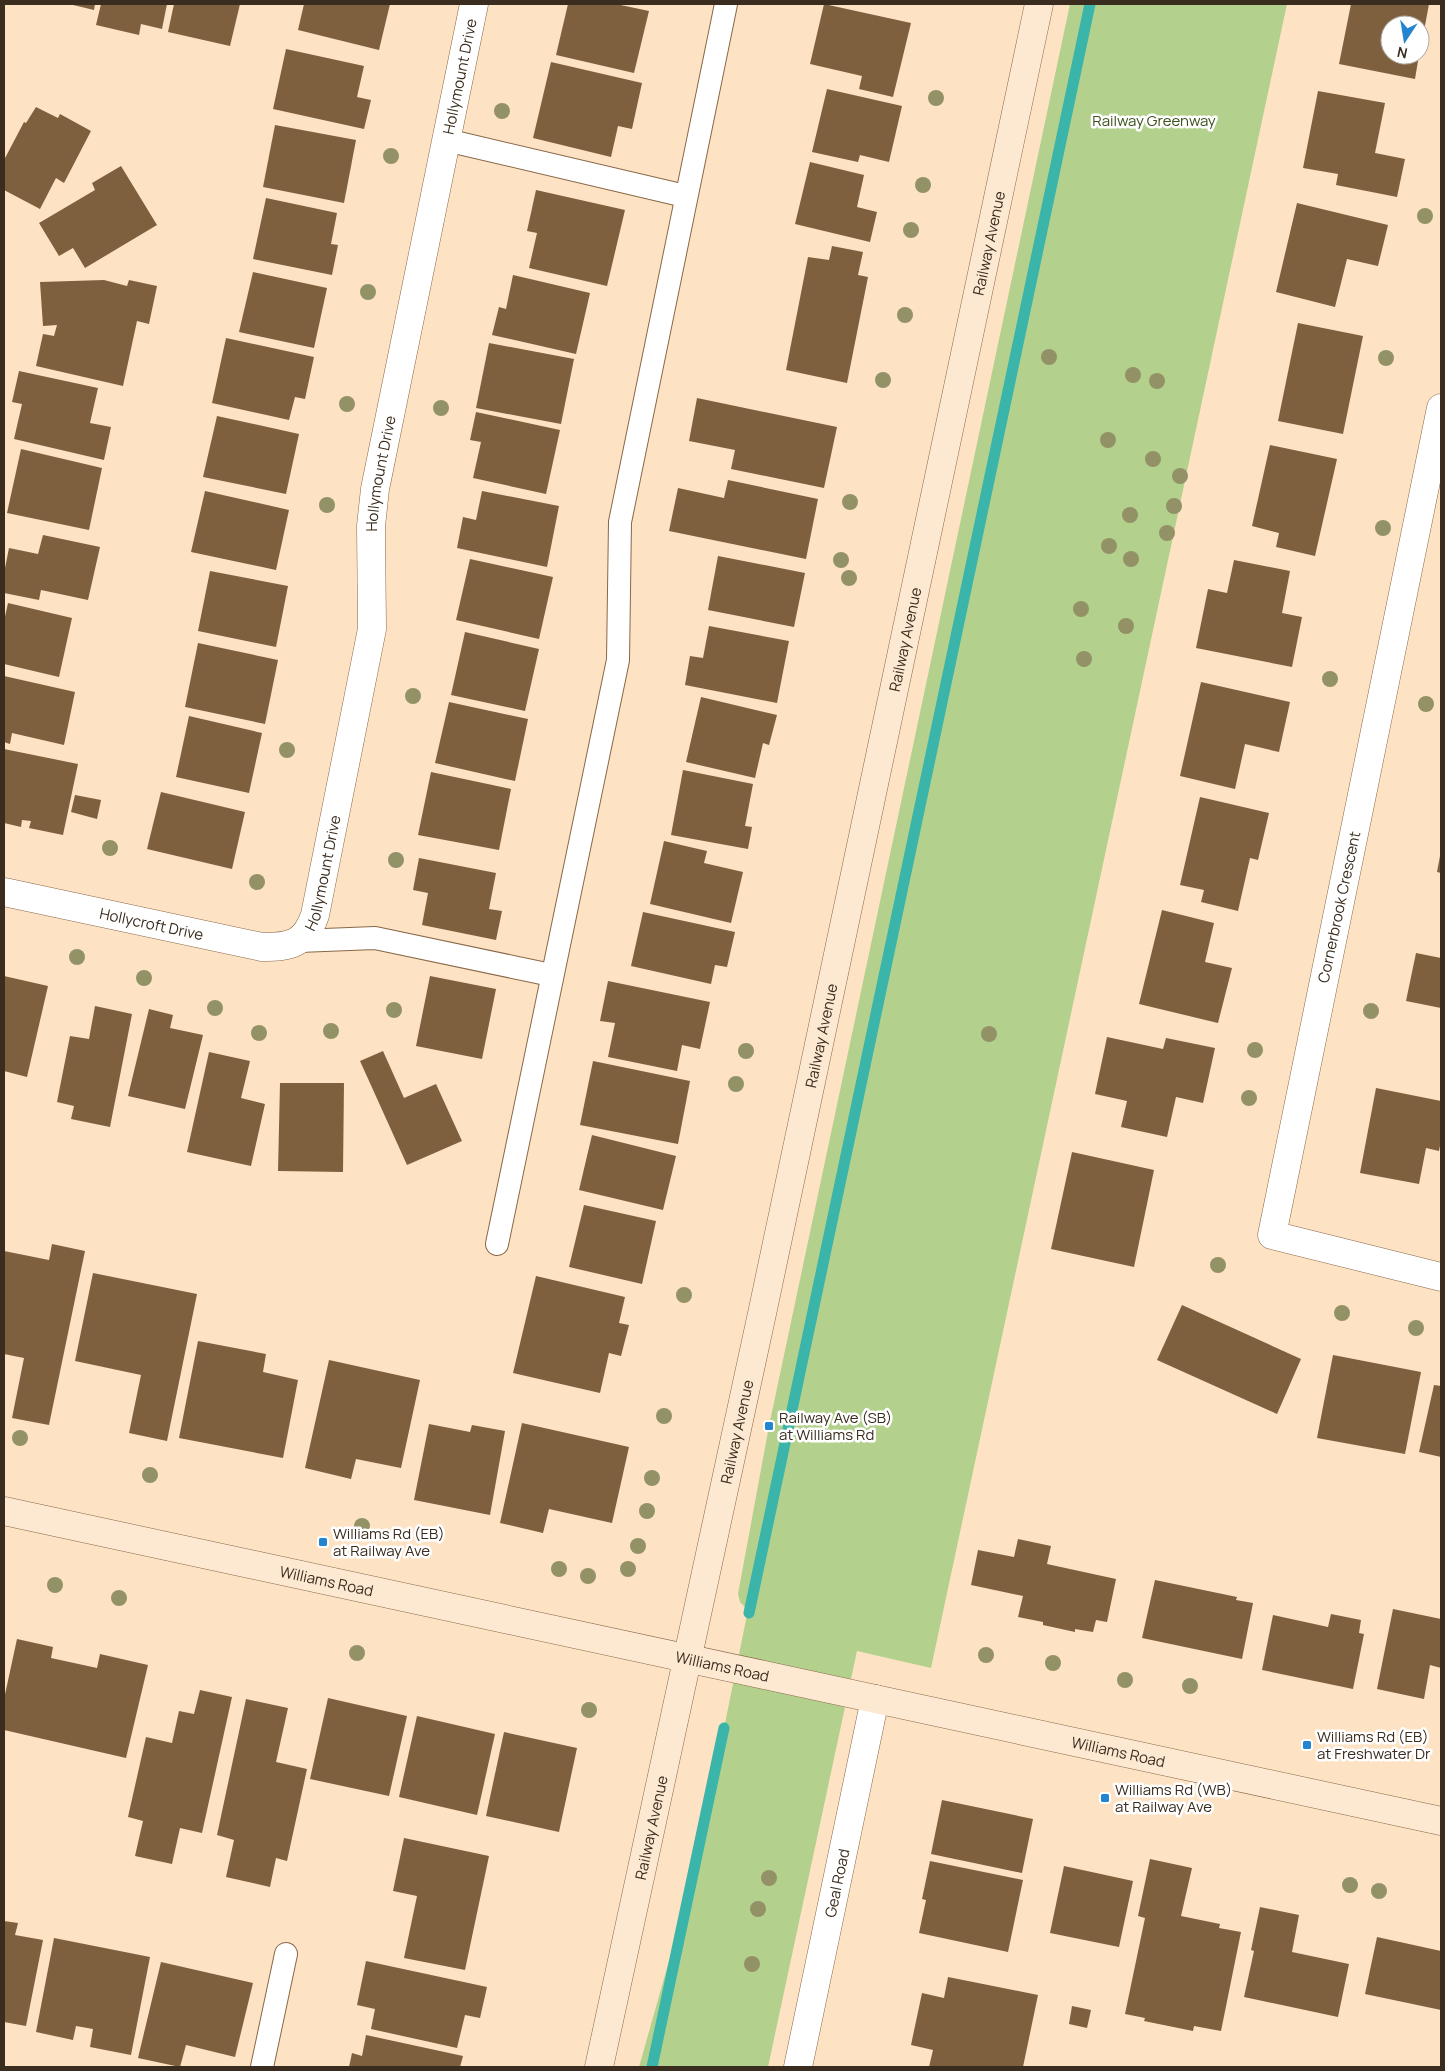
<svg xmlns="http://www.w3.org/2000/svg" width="1445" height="2071" viewBox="0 0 1445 2071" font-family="Manrope,sans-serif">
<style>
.green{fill:#b3d18d}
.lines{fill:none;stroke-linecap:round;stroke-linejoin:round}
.stream{stroke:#3bb4aa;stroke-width:11}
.building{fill:#7f603e}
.lane-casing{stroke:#886847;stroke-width:24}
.street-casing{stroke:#886847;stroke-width:29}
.secondary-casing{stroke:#886847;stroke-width:29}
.lane{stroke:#fff;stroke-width:22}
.street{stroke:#fff;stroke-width:28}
.secondary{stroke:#fde8d2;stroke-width:28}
.tree{fill:#939267}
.poi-dot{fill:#2384d0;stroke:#fff;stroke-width:2}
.labels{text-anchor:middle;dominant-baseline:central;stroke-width:5;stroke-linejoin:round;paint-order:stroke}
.street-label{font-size:15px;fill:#3a2c1e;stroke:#fff}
.park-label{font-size:15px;fill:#3c501b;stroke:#fff}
.poi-label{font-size:15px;fill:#3a2c1e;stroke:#fff;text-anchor:start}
</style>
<rect width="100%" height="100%" fill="#fee2c4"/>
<polygon class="green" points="1070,4 1287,4 931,1668 857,1651 768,2067 639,2067 678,1929 719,1753 748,1610 740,1602 738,1594 769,1426"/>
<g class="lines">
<g class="stream">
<polyline points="749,1613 1090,4"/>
<polyline points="652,2067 724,1728"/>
</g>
</g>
<g class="building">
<polygon points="69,4 95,4 94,10"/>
<polygon points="101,4 167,4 162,29 141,24 139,35 96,25"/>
<polygon points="174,4 240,4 230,46 168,32"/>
<polygon points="304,4 390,4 379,50 298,30"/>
<polygon points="568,4 616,4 649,11 634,73 556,55"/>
<polygon points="824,4 911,23 893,97 859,89 862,76 810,64"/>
<polygon points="1351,4 1429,4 1421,47 1420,25 1390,25 1390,55 1419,55 1415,79 1339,64"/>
<polygon points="286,49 364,66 357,97 371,100 364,129 273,109"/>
<polygon points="551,62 642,83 632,129 618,126 611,157 533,138"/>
<polygon points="827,89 902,106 889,162 860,155 858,162 812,152"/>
<polygon points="1318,91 1385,103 1375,153 1405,159 1397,197 1336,185 1338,174 1303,168"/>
<polygon points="36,107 58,118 60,114 91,131 64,183 56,178 40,209 4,190 4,160 24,122 26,123"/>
<polygon points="275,125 356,140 344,203 263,187"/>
<polygon points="810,162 864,175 857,207 877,212 870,242 795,224"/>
<polygon points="121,166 157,225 85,268 73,248 59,256 39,223 95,190 92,183"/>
<polygon points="536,190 625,210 607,286 529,268 537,233 527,231"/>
<polygon points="266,198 337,213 331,244 338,245 332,275 253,259"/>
<polygon points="1297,203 1388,225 1378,266 1347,259 1335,307 1276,292"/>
<polygon points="832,246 863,252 858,275 868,277 847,383 786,370 808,257 829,260"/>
<polygon points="253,272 327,288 314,348 239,332"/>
<polygon points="513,275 590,293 576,354 492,335 499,307 506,309"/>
<polygon points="104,280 127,286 129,280 157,286 149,324 137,321 123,386 36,366 43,334 54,336 57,325 43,326 40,282"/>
<polygon points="1298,323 1363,336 1343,434 1278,421"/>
<polygon points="226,338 314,357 305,399 295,397 289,420 212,403"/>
<polygon points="489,343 574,359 561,424 476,408"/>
<polygon points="19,371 98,388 90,423 111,427 104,460 14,439 22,404 12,402"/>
<polygon points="697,398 837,427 824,488 731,469 735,450 689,441"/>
<polygon points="476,412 560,430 546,494 473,478 481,442 470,440"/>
<polygon points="217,416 299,434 286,494 203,477"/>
<polygon points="1270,445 1337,459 1315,556 1276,547 1279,533 1252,526"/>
<polygon points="21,449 102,468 89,530 7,513"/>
<polygon points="728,480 818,499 806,559 669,531 678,488 724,498"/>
<polygon points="205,491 289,510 276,570 191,552"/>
<polygon points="482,491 559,506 547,567 457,548 463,517 476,520"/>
<polygon points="43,535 100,547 88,600 41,590 39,600 4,593 4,573 9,548 38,554"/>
<polygon points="718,556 805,573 794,627 708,610"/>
<polygon points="470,559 553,577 539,639 456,620"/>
<polygon points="1234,560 1290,571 1282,613 1302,617 1292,667 1196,648 1208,589 1227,593"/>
<polygon points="210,571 288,586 276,647 198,631"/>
<polygon points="8,603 72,618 59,677 4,664 4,621"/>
<polygon points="709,626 789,641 777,703 685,685 690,656 703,658"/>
<polygon points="465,632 539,649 525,711 451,695"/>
<polygon points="198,643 278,660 265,724 185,707"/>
<polygon points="4,676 75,692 64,745 12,733 10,744 4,742"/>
<polygon points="1201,682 1290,702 1279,752 1245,744 1235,789 1180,776"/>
<polygon points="701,697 777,715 769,745 763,743 755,778 686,762"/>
<polygon points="449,702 528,719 515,781 435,763"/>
<polygon points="189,716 262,733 249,793 176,777"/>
<polygon points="4,749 78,764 63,835 29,828 31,821 22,820 21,827 4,823"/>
<polygon points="683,770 753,784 745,826 752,827 748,849 671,835"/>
<polygon points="431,772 511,789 499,850 418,835"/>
<polygon points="161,792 245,812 232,869 147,849"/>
<polygon points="75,795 101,800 97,819 71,812"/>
<polygon points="1200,797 1269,813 1258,860 1250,858 1238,911 1201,902 1204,890 1180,885"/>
<polygon points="664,841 707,851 704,863 743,872 731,923 650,904"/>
<polygon points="1440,856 1441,856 1441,873 1437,872"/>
<polygon points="419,858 496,873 489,909 502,911 496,940 422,925 428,893 413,890"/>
<polygon points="1162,910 1214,923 1205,962 1232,968 1218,1023 1139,1004"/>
<polygon points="643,912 735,932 727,967 715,965 711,984 631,966"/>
<polygon points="1416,953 1441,958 1441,1008 1406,1001"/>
<polygon points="4,976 48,986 27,1077 4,1071"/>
<polygon points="430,976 496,989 482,1059 416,1046"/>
<polygon points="608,981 710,1002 700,1049 682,1045 677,1071 608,1057 615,1023 600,1021"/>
<polygon points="95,1006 132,1014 110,1127 71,1119 74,1106 57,1102 70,1036 89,1039"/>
<polygon points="149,1009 173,1015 170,1028 203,1035 185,1109 128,1096"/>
<polygon points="1107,1037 1163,1049 1166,1038 1215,1048 1203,1103 1176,1097 1167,1137 1121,1127 1127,1101 1095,1094"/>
<polygon points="383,1051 404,1098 436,1084 462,1141 407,1165 360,1061"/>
<polygon points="209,1052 250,1061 241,1098 265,1104 251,1166 187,1152"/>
<polygon points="593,1061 690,1081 678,1144 580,1125"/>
<polygon points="280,1083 344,1083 343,1172 278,1171"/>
<polygon points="1376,1088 1441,1101 1441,1140 1439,1151 1426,1148 1419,1184 1360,1173"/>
<polygon points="592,1135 676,1156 663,1210 579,1190"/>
<polygon points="1072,1152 1154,1170 1134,1267 1051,1249"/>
<polygon points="584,1205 656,1221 642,1284 569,1267"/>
<polygon points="52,1244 85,1251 49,1425 12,1418 24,1358 4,1354 4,1251 49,1260"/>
<polygon points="93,1273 197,1294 167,1441 129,1433 141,1375 75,1361"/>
<polygon points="536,1276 625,1297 619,1323 629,1325 621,1356 609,1353 600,1393 513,1373"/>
<polygon points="1182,1305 1301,1359 1277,1414 1157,1360"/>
<polygon points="198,1341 266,1354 263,1372 298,1380 283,1458 179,1438"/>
<polygon points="1333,1355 1421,1372 1405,1454 1317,1438"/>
<polygon points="329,1360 420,1380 401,1468 356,1459 351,1479 305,1468"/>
<polygon points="1434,1385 1441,1386 1441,1457 1419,1452"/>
<polygon points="522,1423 629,1447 612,1523 549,1509 543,1533 500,1523"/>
<polygon points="429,1424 470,1432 472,1425 505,1431 490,1515 414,1500"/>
<polygon points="1018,1539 1051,1546 1047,1564 1116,1579 1107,1622 1096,1620 1093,1632 1075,1629 1075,1632 1043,1625 1043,1622 1018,1617 1023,1596 971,1585 978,1550 1014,1557"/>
<polygon points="1155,1580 1237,1597 1236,1600 1253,1603 1242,1659 1142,1638"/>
<polygon points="1393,1609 1441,1619 1441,1668 1430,1665 1424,1699 1377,1689"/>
<polygon points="1331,1614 1361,1620 1359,1633 1364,1634 1353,1689 1262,1670 1273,1615 1328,1627"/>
<polygon points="17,1639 53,1647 51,1658 97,1668 100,1654 148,1665 126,1758 4,1730 4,1699"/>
<polygon points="200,1690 232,1697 202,1833 180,1828 172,1864 135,1856 143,1821 128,1817 146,1737 172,1743 179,1711 194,1714"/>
<polygon points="328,1698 407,1716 389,1796 310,1779"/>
<polygon points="246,1699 288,1708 276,1762 307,1769 287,1861 276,1858 270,1887 226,1877 234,1840 217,1835"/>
<polygon points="417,1716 495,1734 477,1815 399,1797"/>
<polygon points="504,1732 577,1748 559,1832 486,1816"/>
<polygon points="942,1800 1033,1819 1022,1873 931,1854"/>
<polygon points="404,1838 489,1856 465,1970 404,1958 417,1896 393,1891"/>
<polygon points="1150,1859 1192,1868 1181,1916 1220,1924 1219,1928 1241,1932 1221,2031 1194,2026 1193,2031 1144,2021 1145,2018 1125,2014 1145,1918 1138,1916"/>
<polygon points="930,1861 1023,1880 1008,1952 919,1933 926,1900 922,1899"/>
<polygon points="1064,1866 1133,1881 1119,1947 1050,1933"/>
<polygon points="1260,1907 1299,1915 1292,1952 1349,1964 1338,2017 1244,1997 1254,1951 1251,1950"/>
<polygon points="4,1921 18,1923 15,1935 43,1940 26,2026 4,2022"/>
<polygon points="1377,1937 1441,1951 1441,2010 1365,1994"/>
<polygon points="54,1938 150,1957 131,2055 90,2047 93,2029 76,2026 73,2040 36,2032"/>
<polygon points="366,1961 487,1987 480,2018 465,2015 457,2048 371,2029 375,2009 357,2005"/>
<polygon points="161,1962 253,1983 235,2057 186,2045 180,2067 138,2058"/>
<polygon points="948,1977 1038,1995 1023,2067 929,2067 933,2050 911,2045 922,1993 944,1998"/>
<polygon points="1072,2006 1091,2010 1087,2028 1069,2024"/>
<polygon points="366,2035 463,2056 460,2067 349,2067 352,2053 362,2056"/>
</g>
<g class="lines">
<g class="lane-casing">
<g id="lane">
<polyline points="446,140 685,196"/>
<polyline points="299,941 375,938 551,975"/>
<polyline points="497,1244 618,660 620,522 726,4"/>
<polyline points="262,2067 286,1954"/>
</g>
</g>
<g class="street-casing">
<g id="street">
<polyline points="1441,408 1272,1235 1441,1277"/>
<path id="s1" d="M4 892 262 947C291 947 305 944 315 915L372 629 371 526 375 489 474 4"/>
<path id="s2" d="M798 2067 875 1699"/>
</g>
</g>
<g class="secondary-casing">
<g id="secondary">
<path id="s3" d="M4 1511 1441 1821"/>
<path id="s4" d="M599 2067 763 1309 1039 4"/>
</g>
</g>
<use href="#lane" class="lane"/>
<use href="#street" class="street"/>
<use href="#secondary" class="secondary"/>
</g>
<g class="tree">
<circle cx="936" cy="98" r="8"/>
<circle cx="502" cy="111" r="8"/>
<circle cx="391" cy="156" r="8"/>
<circle cx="923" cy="185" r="8"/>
<circle cx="1425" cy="216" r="8"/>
<circle cx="911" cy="230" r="8"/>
<circle cx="368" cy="292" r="8"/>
<circle cx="905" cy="315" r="8"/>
<circle cx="1049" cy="357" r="8"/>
<circle cx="1386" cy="358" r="8"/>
<circle cx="1133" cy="375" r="8"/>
<circle cx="883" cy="380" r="8"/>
<circle cx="1157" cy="381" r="8"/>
<circle cx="347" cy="404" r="8"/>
<circle cx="441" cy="408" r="8"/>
<circle cx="1108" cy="440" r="8"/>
<circle cx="1153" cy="459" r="8"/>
<circle cx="1180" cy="476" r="8"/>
<circle cx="850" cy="502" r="8"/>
<circle cx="327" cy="505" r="8"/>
<circle cx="1174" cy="506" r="8"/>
<circle cx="1130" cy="515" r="8"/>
<circle cx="1383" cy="528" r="8"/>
<circle cx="1167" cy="533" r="8"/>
<circle cx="1109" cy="546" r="8"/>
<circle cx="1131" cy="559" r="8"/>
<circle cx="841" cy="560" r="8"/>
<circle cx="849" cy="578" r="8"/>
<circle cx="1081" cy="609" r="8"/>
<circle cx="1126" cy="626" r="8"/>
<circle cx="1084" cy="659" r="8"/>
<circle cx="1330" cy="679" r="8"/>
<circle cx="413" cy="696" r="8"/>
<circle cx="1426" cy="704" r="8"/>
<circle cx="287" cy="750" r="8"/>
<circle cx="110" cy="848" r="8"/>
<circle cx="396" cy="860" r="8"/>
<circle cx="257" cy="882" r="8"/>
<circle cx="77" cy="957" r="8"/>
<circle cx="144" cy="978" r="8"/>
<circle cx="215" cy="1008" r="8"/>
<circle cx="394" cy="1010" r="8"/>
<circle cx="1371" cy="1011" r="8"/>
<circle cx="331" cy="1031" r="8"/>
<circle cx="259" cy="1033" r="8"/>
<circle cx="989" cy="1034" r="8"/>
<circle cx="1255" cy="1050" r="8"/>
<circle cx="746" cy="1051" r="8"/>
<circle cx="736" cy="1084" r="8"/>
<circle cx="1249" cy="1098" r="8"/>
<circle cx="1218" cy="1265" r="8"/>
<circle cx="684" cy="1295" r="8"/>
<circle cx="1342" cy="1313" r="8"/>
<circle cx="1416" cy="1328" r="8"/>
<circle cx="664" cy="1416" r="8"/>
<circle cx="20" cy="1438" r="8"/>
<circle cx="150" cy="1475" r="8"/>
<circle cx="652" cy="1478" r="8"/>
<circle cx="647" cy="1511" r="8"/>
<circle cx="362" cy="1526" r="8"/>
<circle cx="638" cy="1546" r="8"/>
<circle cx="559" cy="1569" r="8"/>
<circle cx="628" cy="1569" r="8"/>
<circle cx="588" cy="1576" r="8"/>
<circle cx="55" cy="1585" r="8"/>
<circle cx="119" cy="1598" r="8"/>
<circle cx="357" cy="1653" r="8"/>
<circle cx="986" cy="1655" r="8"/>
<circle cx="1053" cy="1663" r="8"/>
<circle cx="1125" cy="1680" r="8"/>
<circle cx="1190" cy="1686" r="8"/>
<circle cx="589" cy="1710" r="8"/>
<circle cx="769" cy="1878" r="8"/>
<circle cx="1350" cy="1885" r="8"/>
<circle cx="1379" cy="1891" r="8"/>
<circle cx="758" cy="1909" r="8"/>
<circle cx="752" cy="1964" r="8"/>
</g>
<g class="poi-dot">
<rect x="764" y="1421" width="10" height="10" rx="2.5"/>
<rect x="318" y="1537" width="10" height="10" rx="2.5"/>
<rect x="1302" y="1740" width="10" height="10" rx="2.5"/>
<rect x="1100" y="1793" width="10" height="10" rx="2.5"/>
</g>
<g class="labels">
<g class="street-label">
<text stroke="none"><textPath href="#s1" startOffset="1185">Hollymount Drive</textPath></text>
<text stroke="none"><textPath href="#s4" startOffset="1865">Railway Avenue</textPath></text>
<text stroke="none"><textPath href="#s1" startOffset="780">Hollymount Drive</textPath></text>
<text stroke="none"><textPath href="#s4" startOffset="1460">Railway Avenue</textPath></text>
<text stroke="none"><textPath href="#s1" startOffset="375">Hollymount Drive</textPath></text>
<text transform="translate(1339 907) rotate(-78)">Cornerbrook Crescent</text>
<text stroke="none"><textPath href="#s1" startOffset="151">Hollycroft Drive</textPath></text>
<text stroke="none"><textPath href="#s4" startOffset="1055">Railway Avenue</textPath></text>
<text stroke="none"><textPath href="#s4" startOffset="650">Railway Avenue</textPath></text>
<text stroke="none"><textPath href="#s3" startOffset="330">Williams Road</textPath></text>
<text stroke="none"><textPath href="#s3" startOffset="735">Williams Road</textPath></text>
<text stroke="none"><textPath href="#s3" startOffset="1140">Williams Road</textPath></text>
<text stroke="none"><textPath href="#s4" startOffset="245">Railway Avenue</textPath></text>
<text stroke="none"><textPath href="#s2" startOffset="188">Geal Road</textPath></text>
</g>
<g class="park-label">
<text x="1154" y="120">Railway Greenway</text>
</g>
<g class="poi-label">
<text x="779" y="1417">Railway Ave (SB)<tspan x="779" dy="17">at Williams Rd</tspan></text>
<text x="333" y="1533">Williams Rd (EB)<tspan x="333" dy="17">at Railway Ave</tspan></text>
<text x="1317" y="1736">Williams Rd (EB)<tspan x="1317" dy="17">at Freshwater Dr</tspan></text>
<text x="1115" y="1789">Williams Rd (WB)<tspan x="1115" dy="17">at Railway Ave</tspan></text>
</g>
</g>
<rect width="1445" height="2071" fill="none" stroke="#3a2c1e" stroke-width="10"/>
<g transform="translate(1405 40) rotate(192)"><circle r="24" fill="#ffffff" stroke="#b0aba5"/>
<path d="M0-4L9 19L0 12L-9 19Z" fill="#2384d0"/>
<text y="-8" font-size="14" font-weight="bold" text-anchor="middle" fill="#3a2c1e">N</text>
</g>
</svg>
